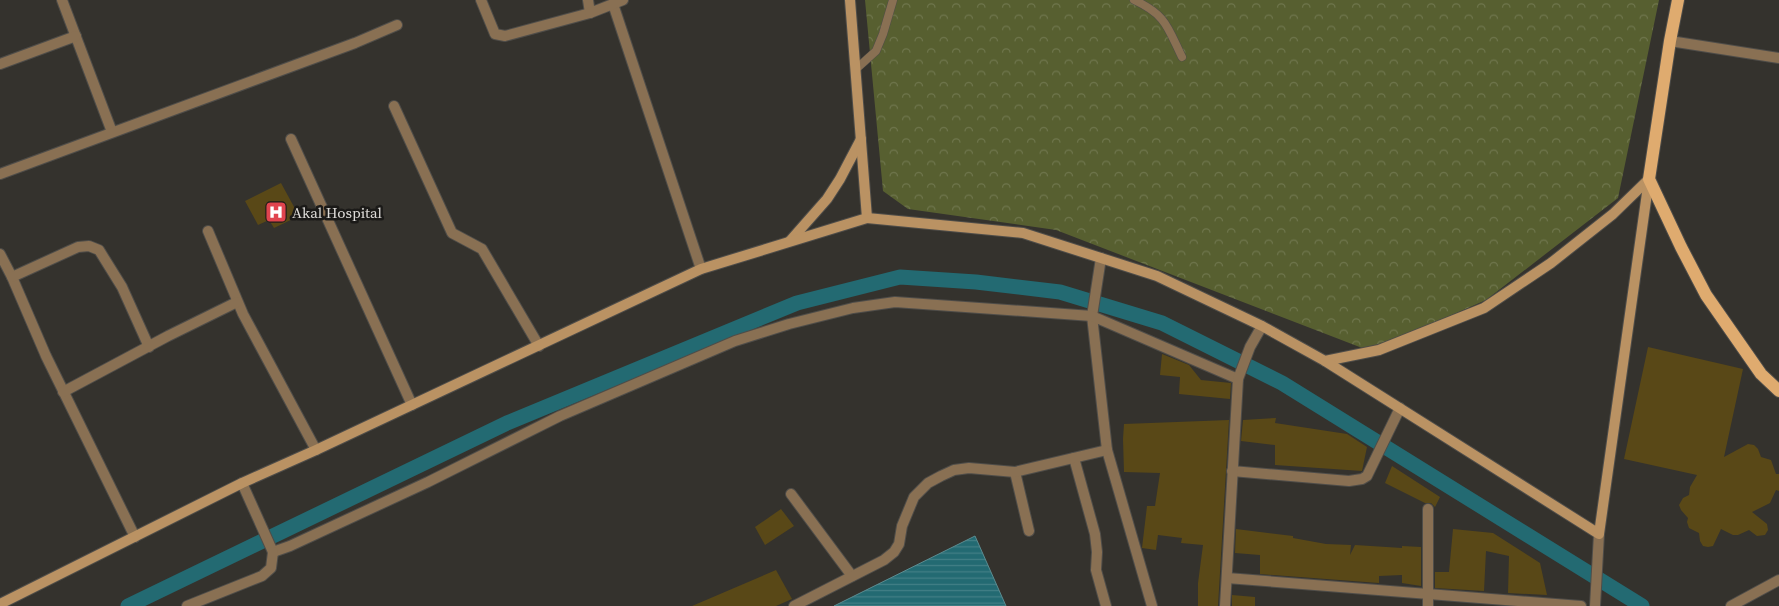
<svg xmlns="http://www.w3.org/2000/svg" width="1779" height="606" viewBox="0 0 1779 606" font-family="'Source Serif 4',serif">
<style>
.park{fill:url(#park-crowns)}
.water{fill:url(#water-rules);stroke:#5b8c91}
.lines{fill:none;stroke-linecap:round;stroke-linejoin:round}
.canal{stroke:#236a72;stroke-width:15}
.building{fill:#594817}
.lane-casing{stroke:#4f4d49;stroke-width:9}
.street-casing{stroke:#4f4d49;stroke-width:12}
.secondary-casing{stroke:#4f4d49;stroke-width:12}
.primary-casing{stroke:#4f4d49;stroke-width:14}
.lane{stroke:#897053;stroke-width:8}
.street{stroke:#897053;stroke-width:10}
.secondary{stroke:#ba9263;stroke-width:10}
.primary{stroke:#dfab6f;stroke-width:12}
.labels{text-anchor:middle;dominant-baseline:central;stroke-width:5;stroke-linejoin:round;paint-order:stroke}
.poi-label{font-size:15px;fill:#dfddda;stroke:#1b1a18;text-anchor:start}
</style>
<defs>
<pattern id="park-crowns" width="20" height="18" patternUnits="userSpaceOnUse" patternTransform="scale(1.25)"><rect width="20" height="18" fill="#575f30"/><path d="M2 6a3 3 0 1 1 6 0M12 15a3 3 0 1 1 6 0" fill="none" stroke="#6f764d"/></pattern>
<pattern id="water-rules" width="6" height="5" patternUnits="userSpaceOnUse" patternTransform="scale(1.25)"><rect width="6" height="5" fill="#236a72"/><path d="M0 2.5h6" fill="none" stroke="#427f86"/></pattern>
</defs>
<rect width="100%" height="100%" fill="#34322d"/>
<polygon class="park" points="865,0 1659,0 1618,198 1486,300 1370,351 1056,230 908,209 883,191"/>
<polygon class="water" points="975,536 1006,606 834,606"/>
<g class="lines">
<polyline class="canal" points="128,606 507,423 797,303 900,277 976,282 1060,292 1162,323 1282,383 1642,606"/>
</g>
<g class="building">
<polygon points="281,183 299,216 274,228 269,220 258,225 245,201"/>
<polygon points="1648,347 1743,369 1724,457 1748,444 1754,445 1758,449 1761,457 1771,460 1776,474 1779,474 1779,491 1776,490 1770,503 1752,512 1767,524 1768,530 1765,535 1757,536 1749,530 1738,535 1733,535 1721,529 1713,546 1708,547 1703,546 1700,541 1699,533 1689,528 1687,522 1688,518 1681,510 1679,505 1683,498 1689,495 1690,487 1697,475 1624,459"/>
<polygon points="1162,354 1189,365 1201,380 1231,383 1230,399 1179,394 1180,377 1160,375"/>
<polygon points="1276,418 1275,423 1347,434 1367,447 1362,471 1275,465 1275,445 1241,441 1243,420"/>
<polygon points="1229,420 1218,606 1198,606 1198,583 1203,545 1181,543 1182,538 1158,535 1156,550 1142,548 1147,506 1155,506 1160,473 1124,472 1123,439 1124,424"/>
<polygon points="1392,466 1440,497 1435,507 1431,503 1425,503 1385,483"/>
<polygon points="781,509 794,526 765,545 755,527"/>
<polygon points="1236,529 1293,536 1293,538 1326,544 1351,545 1350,555 1355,545 1402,548 1402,546 1421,547 1421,586 1402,583 1402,575 1379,576 1379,583 1260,574 1260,555 1235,553"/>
<polygon points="1453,529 1493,533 1540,563 1547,595 1508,593 1509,556 1486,551 1484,591 1435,588 1435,572 1449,572"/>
<polygon points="776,570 792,599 776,606 692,606"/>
<polygon points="1232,595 1255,597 1255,606 1232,606"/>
</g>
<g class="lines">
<g class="lane-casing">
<g id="lane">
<path d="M1134 0C1166 15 1167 26 1182 57"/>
<polyline points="856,69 876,51 883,34 893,0"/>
</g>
</g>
<g class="street-casing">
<g id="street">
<polyline points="62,0 112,132"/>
<polyline points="481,0 495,34 505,36 590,13 588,0"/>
<polyline points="613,4 701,269"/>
<polyline points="590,13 623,0"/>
<polyline points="1670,41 1779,58"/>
<polyline points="0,64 76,36"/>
<polyline points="394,106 452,233 482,249 539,346"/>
<polyline points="291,139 412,405"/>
<polyline points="0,174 355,43 397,25"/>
<polyline points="208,231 243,314 316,450"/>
<polyline points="0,254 12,277 46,356 135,537"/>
<polyline points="1101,258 1092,316 1107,450 1152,606"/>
<polyline points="12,277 78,247 89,246 99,250 122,287 149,347"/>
<polyline points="63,392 168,336 237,302"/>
<polyline points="1074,458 1095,534 1097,552 1096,570 1106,606"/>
<polyline points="1232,471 1349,481 1362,479 1367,476 1400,408"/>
<polyline points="1015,472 1029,531"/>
<polyline points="242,483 273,552 290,546 428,482 560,416 735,341 789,324 853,308 895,302 1092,316 1238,379"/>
<polyline points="791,494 852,576"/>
<polyline points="1227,578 1581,606"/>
<polyline points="187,606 262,576 271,568 273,552"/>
<polyline points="794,606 884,560 894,552 899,544 902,526 914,497 928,483 941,476 954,470 969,468 1015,472 1107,450"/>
<polyline points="1225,606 1238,379 1250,347 1262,326"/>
<polyline points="1428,606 1428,509"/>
<polyline points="1595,606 1599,534"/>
<polyline points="1731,606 1779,580"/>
</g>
</g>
<g class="secondary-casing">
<g id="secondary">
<polyline points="867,218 1023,233 1157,276 1262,326 1325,361 1379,350 1484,308 1551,263 1613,214 1649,179"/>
<polyline points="790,241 827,199 840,179 861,139"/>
<polyline points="1325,361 1599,534 1649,179"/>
<polyline points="0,604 242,483 316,450 701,269 867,218 850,0"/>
</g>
</g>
<g class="primary-casing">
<polyline id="primary" points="1678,0 1670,41 1649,179 1681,247 1706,295 1761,374 1779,391"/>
</g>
<use href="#lane" class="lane"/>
<use href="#street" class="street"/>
<use href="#secondary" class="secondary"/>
<use href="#primary" class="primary"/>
</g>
<defs>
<g id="hospital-square" transform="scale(1.125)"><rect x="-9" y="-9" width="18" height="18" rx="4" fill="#e0444e" stroke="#1b1a18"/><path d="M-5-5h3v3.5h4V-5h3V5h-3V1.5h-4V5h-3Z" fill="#fff"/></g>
</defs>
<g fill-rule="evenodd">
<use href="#hospital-square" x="276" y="212"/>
</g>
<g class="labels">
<g class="poi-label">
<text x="292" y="212">Akal Hospital</text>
</g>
</g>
</svg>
